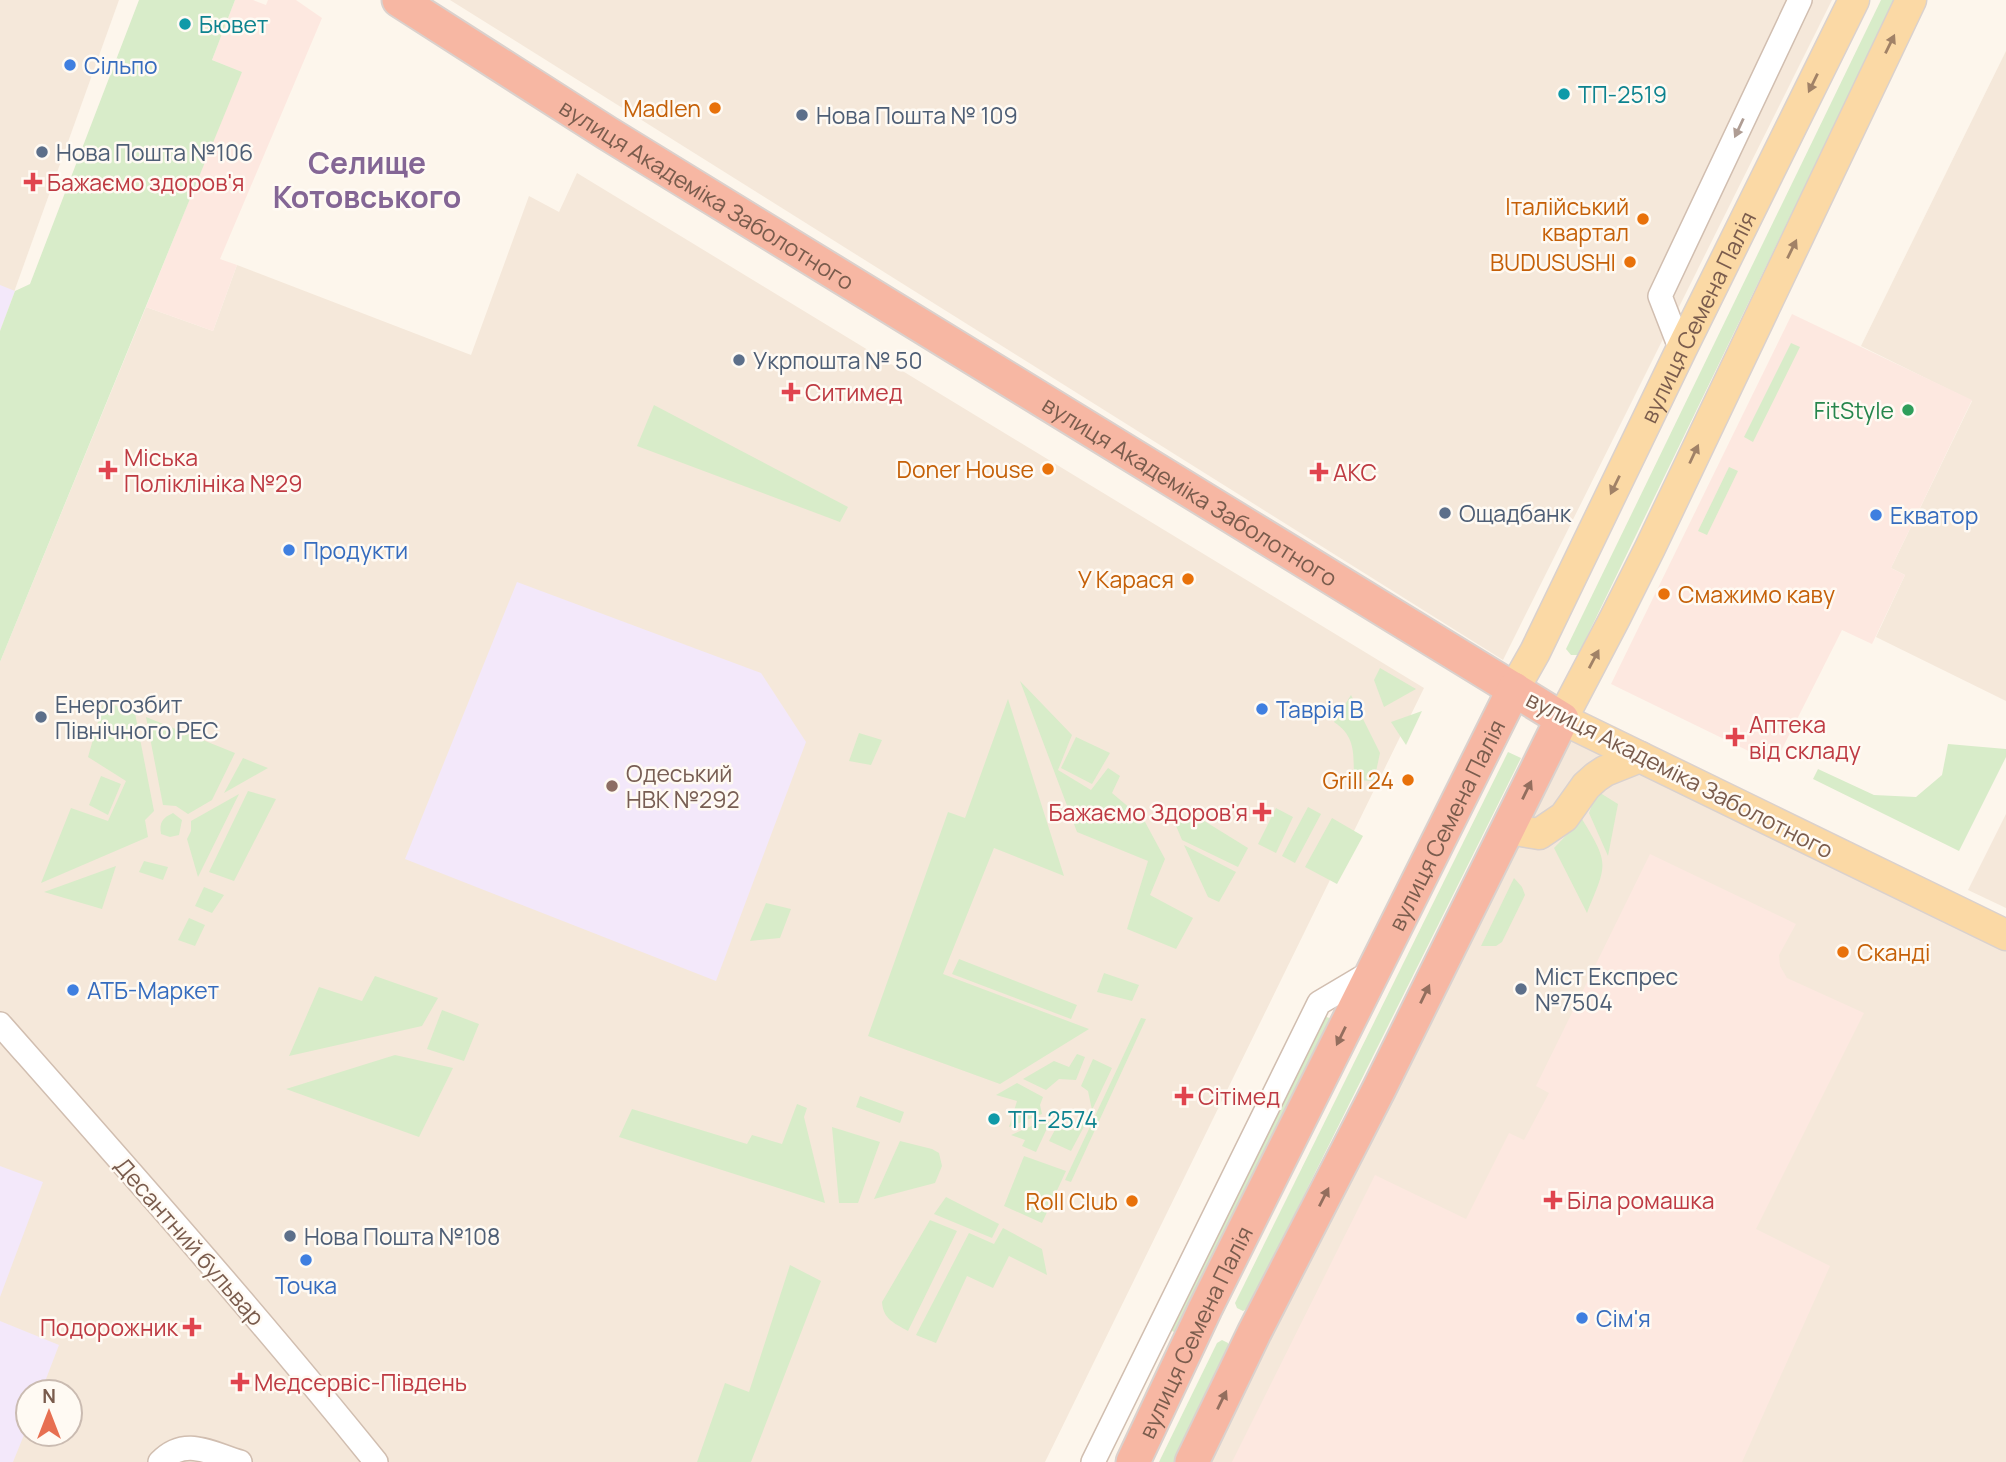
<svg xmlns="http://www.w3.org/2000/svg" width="2006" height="1462" viewBox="0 0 2006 1462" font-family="Manrope,sans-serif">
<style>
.residential{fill:#f5e8da;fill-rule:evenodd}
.commercial{fill:#fde8e0}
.education{fill:#f3e8fa}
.green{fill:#d8ecc9}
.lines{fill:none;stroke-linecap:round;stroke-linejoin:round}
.minor-casing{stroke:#d1beb0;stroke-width:26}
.major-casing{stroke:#dad1cd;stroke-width:33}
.highway-casing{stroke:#dad1cd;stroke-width:37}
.minor{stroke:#fff;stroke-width:23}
.major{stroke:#fbd9a5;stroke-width:30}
.highway{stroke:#f7b7a3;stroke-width:33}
.oneway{fill:#a18267}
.oneway2{fill:#af9d94}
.oneway3{fill:#936e5e}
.culture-dot{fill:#0f9aa8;stroke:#fffaf3;stroke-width:2.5}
.shop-dot{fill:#3f7fe0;stroke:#fffaf3;stroke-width:2.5}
.food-dot{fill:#e8710a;stroke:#fffaf3;stroke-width:2.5}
.service-dot{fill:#5c6f8a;stroke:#fffaf3;stroke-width:2.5}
.health-dot{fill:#e0444e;stroke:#fffaf3;stroke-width:2.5}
.leisure-dot{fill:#2e9e5b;stroke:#fffaf3;stroke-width:2.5}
.education-dot{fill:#8d6e63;stroke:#fffaf3;stroke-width:2.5}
.labels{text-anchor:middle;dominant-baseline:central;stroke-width:5;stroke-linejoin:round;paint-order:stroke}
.culture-label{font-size:23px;fill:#0d838f;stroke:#fffaf3;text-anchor:start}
.shop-label{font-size:23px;fill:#366cbe;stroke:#fffaf3;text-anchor:start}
.food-label{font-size:23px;fill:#c56008;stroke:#fffaf3;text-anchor:end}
.service-label{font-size:23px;fill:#4e5e75;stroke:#fffaf3;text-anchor:start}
.health-label{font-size:23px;fill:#be3a42;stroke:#fffaf3;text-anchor:start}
.street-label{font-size:23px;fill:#7a5c4d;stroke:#fffaf3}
.leisure-label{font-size:23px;fill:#27864d;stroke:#fffaf3;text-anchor:end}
.education-label{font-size:23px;fill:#785e54;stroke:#fffaf3;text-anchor:start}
.district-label{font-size:30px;font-weight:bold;fill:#846695;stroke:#fffaf3}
</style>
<rect width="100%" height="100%" fill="#fdf6ec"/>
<g class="residential">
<polygon points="0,0 119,0 0,331"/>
<polygon points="450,0 1832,0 1503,660"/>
<polygon points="2006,51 2006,701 1876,637 1905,575 1891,568 1972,401 1861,346"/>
<path d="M577 173 1424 688 1045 1462H0V662L146 307 213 331 237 265 471 355 529 196 559 212ZM28 1392H70V1434H28Z"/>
<polygon points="1562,719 2006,937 2006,1462 1196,1462"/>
<polygon points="2006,814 2006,908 1968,890"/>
</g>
<g class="commercial">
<polygon points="235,0 253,0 266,5 268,0 296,0 322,18 220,259 237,265 213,331 146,307 241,72 212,60"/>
<polygon points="1792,314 1972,400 1891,568 1905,575 1872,644 1842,630 1776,761 1765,759 1611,684"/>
<polygon points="1650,854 1796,924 1779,955 1780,966 1787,978 1864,1013 1756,1229 1830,1266 1742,1462 1232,1462 1375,1175 1466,1219 1509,1133 1524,1140 1549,1093 1536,1086"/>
</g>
<g class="education">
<polygon points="0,285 15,291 0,331"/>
<polygon points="517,582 761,673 806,742 716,981 405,859"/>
<polygon points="0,1166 43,1182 0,1297"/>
<polygon points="0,1321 59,1345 41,1392 28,1392 28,1425 13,1462 0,1462"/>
</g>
<g class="green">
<polygon points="139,0 235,0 212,60 242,72 0,662 0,331 15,291 30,284"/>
<polygon points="1881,0 1895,0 1578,655 1571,655 1566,649"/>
<polygon points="1791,343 1800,347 1753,442 1744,437"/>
<polygon points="654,405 848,507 840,522 637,446"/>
<polygon points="1729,467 1738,471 1707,535 1698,531"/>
<polygon points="1380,668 1416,689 1384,707 1374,680"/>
<polygon points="1020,681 1072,735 1058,770 1091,790 1108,768 1120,776 1112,793 1144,820 1165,859 1150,895 1193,918 1176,949 1127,929 1148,861 1077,832"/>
<path d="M1351 695 1380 753 1374 781 1354 780C1353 756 1357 737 1334 722Z"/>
<polygon points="1008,699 1064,876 994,848 943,974 1089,1029 1000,1084 868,1036 948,812 965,818"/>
<polygon points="104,701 135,713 154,811 145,820 148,837 41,883 71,808 108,821 126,781 88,757"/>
<polygon points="1422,711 1406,745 1391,722"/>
<polygon points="146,717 235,753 212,800 188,814 176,806 163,805"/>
<polygon points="859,733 882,740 871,765 849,761"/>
<polygon points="1076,737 1110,753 1092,784 1061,768"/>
<polygon points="1948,744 2006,749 2006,757 1959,851 1813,779 1818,769 1874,795 1916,797 1942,775"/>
<polygon points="1508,752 1521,758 1248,1308 1243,1311 1237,1308 1235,1303"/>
<polygon points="243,758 268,768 224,793"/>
<polygon points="101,776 121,784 108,815 89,805"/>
<polygon points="248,791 276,799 234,881 209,872"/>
<polygon points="1597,791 1618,804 1608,856 1589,813"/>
<polygon points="239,794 198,877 187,839 191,831 191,821"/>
<polygon points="1308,807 1321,814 1295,863 1282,856"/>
<polygon points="1276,808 1293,817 1276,853 1258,844"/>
<path d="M173 813 182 820 179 835 170 837 161 834C159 823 162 818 173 813Z"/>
<polygon points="1193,814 1248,848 1238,867 1182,840 1174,821"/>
<polygon points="1332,818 1363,836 1337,884 1305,867"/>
<path d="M1582 819C1610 865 1607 864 1587 913L1554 848Z"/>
<polygon points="1184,845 1236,872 1219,902 1208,897"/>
<polygon points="144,861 168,867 163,880 139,872"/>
<polygon points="116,866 102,909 44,892"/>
<polygon points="1514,878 1522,887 1525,895 1502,942 1496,946 1481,946"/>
<polygon points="204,887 224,895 212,913 195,906"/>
<polygon points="766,903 791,909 780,938 750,941"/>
<polygon points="189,918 205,925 195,946 178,940"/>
<polygon points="959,959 1077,1005 1071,1019 952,974"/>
<polygon points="1104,973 1139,985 1132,1001 1097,992"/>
<polygon points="375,976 438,998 422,1026 289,1056 319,987 362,1001"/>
<polygon points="442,1010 479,1024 464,1061 427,1049"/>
<polygon points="1326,1017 1330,1018 1330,1027 1182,1336 1170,1330 1320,1023"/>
<polygon points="1141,1018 1146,1019 1071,1182 1065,1180"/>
<polygon points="1077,1054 1085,1057 1076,1080 1059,1079 1046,1090 1023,1079 1054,1061 1069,1067"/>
<polygon points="395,1055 453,1068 419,1137 286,1089"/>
<polygon points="1093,1059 1112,1068 1092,1110 1088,1091 1081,1086"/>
<polygon points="1017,1083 1043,1097 1040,1105 1042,1114 1009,1127 1017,1101 996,1095"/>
<polygon points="860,1096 904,1112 900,1123 856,1107"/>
<polygon points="797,1104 807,1108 804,1117 825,1203 619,1137 632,1109 747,1144 752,1135 782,1144"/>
<polygon points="1086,1117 1088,1119 1071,1151 1049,1141 1057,1126 1071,1130 1077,1126"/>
<polygon points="1045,1120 1050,1122 1036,1152 1022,1146 1025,1140 1011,1135"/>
<polygon points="832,1127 880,1142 858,1203 839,1203"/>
<polygon points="900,1141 932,1149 939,1153 942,1166 935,1183 874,1199"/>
<polygon points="1024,1156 1066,1171 1042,1223 1004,1206"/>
<polygon points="946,1197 999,1224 992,1238 934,1214"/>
<path d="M930 1220 957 1231 908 1331C894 1323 883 1319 882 1302Z"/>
<polygon points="1003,1228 1042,1249 1047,1275 1009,1256 993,1288 967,1276 936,1343 916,1335 969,1233 994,1244"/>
<polygon points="790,1265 821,1281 751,1462 697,1462 725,1383 749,1392"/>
<polygon points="1222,1340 1228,1343 1229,1349 1175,1462 1159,1462 1217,1343"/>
</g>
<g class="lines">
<g class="minor-casing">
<g id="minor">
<polyline points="1681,350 1660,296 1800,0"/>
<path d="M0 1024C127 1168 255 1312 376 1462"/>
<path d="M160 1462C185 1436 210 1453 240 1462"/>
<polyline points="1093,1462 1319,1003 1373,971"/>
</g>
</g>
<g class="major-casing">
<g id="major">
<polyline points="1911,0 1650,548 1615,618 1562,719 2006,935"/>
<path id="s1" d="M1514 689 1535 652 1681 350 1854 0"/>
<polyline points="1508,829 1539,834 1564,817 1586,786 1596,777 1605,771 1640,757"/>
</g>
</g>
<g class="highway-casing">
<g id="highway">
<path id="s2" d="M399 0 607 133 1562 719 1379 1089 1254 1333 1192 1462"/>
<path id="s3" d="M1133 1462 1205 1309 1514 689"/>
</g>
</g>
<use href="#minor" class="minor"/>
<use href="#major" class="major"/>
<use href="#highway" class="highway"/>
</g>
<defs><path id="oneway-solid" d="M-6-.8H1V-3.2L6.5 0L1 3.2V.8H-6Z" transform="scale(1.75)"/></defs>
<g class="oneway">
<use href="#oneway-solid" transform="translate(1890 44) rotate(-64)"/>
<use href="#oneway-solid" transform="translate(1813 83) rotate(116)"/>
<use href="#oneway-solid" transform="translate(1792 249) rotate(-64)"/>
<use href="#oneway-solid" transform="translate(1694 454) rotate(-65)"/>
<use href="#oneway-solid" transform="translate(1615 485) rotate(116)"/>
<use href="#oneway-solid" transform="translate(1594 659) rotate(-62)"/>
</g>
<use class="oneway2" href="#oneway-solid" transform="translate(1739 128) rotate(115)"/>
<g class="oneway3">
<use href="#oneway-solid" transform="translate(1527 790) rotate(-64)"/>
<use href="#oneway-solid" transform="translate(1425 994) rotate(-64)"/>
<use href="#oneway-solid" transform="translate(1341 1036) rotate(116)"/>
<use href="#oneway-solid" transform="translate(1324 1197) rotate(-63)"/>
<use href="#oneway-solid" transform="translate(1222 1400) rotate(-64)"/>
</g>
<g class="culture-dot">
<circle cx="185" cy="24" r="7"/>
<circle cx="1564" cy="94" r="7"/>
<circle cx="994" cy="1119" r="7"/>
</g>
<g class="shop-dot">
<circle cx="70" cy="65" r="7"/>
<circle cx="1876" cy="515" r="7"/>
<circle cx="289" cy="550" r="7"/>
<circle cx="1262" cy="709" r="7"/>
<circle cx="73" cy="990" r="7"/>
<circle cx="306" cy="1260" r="7"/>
<circle cx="1582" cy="1318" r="7"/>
</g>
<g class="food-dot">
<circle cx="715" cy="108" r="7"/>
<circle cx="1643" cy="219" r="7"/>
<circle cx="1630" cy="262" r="7"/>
<circle cx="1048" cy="469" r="7"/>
<circle cx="1188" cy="579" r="7"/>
<circle cx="1664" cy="594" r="7"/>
<circle cx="1408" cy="780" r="7"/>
<circle cx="1843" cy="952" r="7"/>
<circle cx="1132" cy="1201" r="7"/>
</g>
<g class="service-dot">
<circle cx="802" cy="115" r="7"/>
<circle cx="42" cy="152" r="7"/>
<circle cx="739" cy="360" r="7"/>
<circle cx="1445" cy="513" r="7"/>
<circle cx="41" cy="717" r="7"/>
<circle cx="1521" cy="989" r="7"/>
<circle cx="290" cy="1236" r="7"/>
</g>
<g class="health-dot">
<path d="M29.5 171.5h7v7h7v7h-7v7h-7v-7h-7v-7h7z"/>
<path d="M787.5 381.5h7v7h7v7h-7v7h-7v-7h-7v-7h7z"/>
<path d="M104.5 459.5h7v7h7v7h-7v7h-7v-7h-7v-7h7z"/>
<path d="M1315.5 461.5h7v7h7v7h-7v7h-7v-7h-7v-7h7z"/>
<path d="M1731.5 726.5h7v7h7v7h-7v7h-7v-7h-7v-7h7z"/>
<path d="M1258.5 801.5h7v7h7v7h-7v7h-7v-7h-7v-7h7z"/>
<path d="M1180.5 1085.5h7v7h7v7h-7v7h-7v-7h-7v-7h7z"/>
<path d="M1549.5 1189.5h7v7h7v7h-7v7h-7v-7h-7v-7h7z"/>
<path d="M188.5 1316.5h7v7h7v7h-7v7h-7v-7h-7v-7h7z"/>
<path d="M236.5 1371.5h7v7h7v7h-7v7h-7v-7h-7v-7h7z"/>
</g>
<circle class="leisure-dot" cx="1908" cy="410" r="7"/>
<circle class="education-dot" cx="612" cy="786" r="7"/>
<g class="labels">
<g class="culture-label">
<text x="199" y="24">Бювет</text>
<text x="1578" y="94">ТП-2519</text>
<text x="1008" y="1119">ТП-2574</text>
</g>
<g class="shop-label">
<text x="84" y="65">Сільпо</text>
<text x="1890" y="515">Екватор</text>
<text x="303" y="550">Продукти</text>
<text x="1276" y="709">Таврія В</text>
<text x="87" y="990">АТБ-Маркет</text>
<text x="306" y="1285" text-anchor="middle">Точка</text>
<text x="1596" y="1318">Сім'я</text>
</g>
<g class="food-label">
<text x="701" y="108">Madlen</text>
<text x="1629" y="206">Італійський<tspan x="1629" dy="26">квартал</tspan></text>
<text x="1616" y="262">BUDUSUSHI</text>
<text x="1034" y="469">Doner House</text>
<text x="1174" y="579">У Карася</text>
<text x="1678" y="594" text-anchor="start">Смажимо каву</text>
<text x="1394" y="780">Grill 24</text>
<text x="1857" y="952" text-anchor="start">Сканді</text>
<text x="1118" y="1201">Roll Club</text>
</g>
<g class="service-label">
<text x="816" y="115">Нова Пошта № 109</text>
<text x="56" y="152">Нова Пошта №106</text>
<text x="753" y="360">Укрпошта № 50</text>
<text x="1459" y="513">Ощадбанк</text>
<text x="55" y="704">Енергозбит<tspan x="55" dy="26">Північного РЕС</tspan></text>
<text x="1535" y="976">Міст Експрес<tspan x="1535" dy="26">№7504</tspan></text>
<text x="304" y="1236">Нова Пошта №108</text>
</g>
<g class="health-label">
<text x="47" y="182">Бажаємо здоров'я</text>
<text x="805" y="392">Ситимед</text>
<text x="124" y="457">Міська<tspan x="124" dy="26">Поліклініка №29</tspan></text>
<text x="1333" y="472">АКС</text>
<text x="1749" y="724">Аптека<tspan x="1749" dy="26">від складу</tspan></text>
<text x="1248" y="812" text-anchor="end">Бажаємо Здоров'я</text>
<text x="1198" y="1096">Сітімед</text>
<text x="1567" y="1200">Біла ромашка</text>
<text x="178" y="1327" text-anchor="end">Подорожник</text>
<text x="254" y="1382">Медсервіс-Південь</text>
</g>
<g class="street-label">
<text stroke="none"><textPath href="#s2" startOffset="364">вулиця Академіка Заболотного</textPath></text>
<text stroke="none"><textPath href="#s1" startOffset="415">вулиця Семена Палія</textPath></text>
<text stroke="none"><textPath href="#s2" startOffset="931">вулиця Академіка Заболотного</textPath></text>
<text transform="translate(1680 774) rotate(27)">вулиця Академіка Заболотного</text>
<text stroke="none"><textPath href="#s3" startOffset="710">вулиця Семена Палія</textPath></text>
<text transform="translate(190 1241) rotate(49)">Десантний бульвар</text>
<text stroke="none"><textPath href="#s3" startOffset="144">вулиця Семена Палія</textPath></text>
</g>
<g class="leisure-label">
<text x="1894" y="410">FitStyle</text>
</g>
<g class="education-label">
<text x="626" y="773">Одеський<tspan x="626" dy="26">НВК №292</tspan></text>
</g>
<g class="district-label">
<text x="367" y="162">Селище<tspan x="367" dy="34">Котовського</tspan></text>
</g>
</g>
<g transform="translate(49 1413)"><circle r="33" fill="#fffaf3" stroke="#cabbb1" stroke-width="2"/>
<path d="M0-5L12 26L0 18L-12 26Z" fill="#e76f51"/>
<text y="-10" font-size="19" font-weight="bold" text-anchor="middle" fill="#7a5c4d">N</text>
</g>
</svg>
